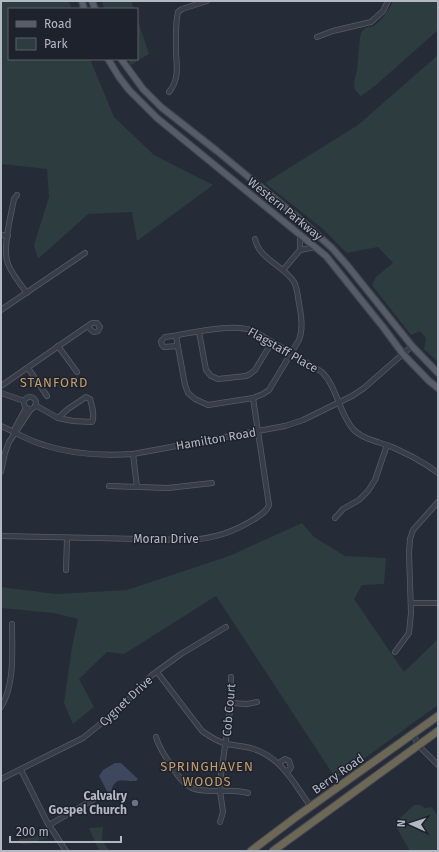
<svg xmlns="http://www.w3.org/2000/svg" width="439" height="852" viewBox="0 0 439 852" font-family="'Fira Sans',sans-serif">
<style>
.green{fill:#2d3c3e}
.water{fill:#3d475e}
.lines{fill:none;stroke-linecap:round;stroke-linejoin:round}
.minor-casing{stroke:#565b66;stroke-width:6}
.major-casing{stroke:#414651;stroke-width:8}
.highway-casing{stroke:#434853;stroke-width:9}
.minor{stroke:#383d48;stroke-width:4.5}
.major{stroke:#565c68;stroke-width:5.5}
.highway{stroke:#6d6756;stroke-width:7}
.worship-dot{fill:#6b7280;stroke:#1e222d;stroke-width:1.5}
.labels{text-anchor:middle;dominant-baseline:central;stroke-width:3;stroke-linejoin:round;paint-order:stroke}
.street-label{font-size:12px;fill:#b3b8c4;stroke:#1e222d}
.poi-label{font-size:12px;font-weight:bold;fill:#b3b8c4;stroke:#1e222d;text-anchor:end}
.neighbourhood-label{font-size:13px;letter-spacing:1px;fill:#c59e6d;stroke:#1e222d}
</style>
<rect width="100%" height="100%" fill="#252b37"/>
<g class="green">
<polygon points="1,1 69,1 72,9 9,9 9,59 90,59 114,117 154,155 213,185 137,241 132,212 88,214 38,259 34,245 49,197 47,169 1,164"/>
<polygon points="102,1 131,1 134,9 104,9"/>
<polygon points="392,1 438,1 438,30 376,85 361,96 355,90 354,82 357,70 360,37 362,31 366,28 374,26 382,19 392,4"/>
<polygon points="137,18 149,54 131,65 128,59 137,59"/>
<polygon points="438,55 438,362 424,349 426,338 420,331 411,335 372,285 376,277 393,263 378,247 347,253 323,229 265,183 358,125"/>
<polygon points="302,523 314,537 345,556 386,558 384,584 362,585 354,599 404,672 438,639 438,705 336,779 216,596 124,654 107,652 79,679 94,707 73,724 64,703 72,647 78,619 54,613 1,608 1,587 56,594 127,590 229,556"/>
<polygon points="414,805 420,805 425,808 432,807 438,817 438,851 410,851 395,825 397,821"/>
<polygon points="103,827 102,840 109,851 99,851 89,828"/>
<path d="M42 832H46L48 834V838C36 839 33 847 18 843L19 839 35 837Z"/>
</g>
<path class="water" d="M115 763H121L138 779 136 781C123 782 115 775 111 792L108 793 99 776 103 770Z"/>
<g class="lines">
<g class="minor-casing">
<g id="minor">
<polyline points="317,37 333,31 371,22 383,11 388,1"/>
<path d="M169 92C179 80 177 67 176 53 176 40 175 25 178 12L182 9 207 1"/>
<path d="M17 195 14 199C11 215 2 249 8 264 12 274 20 284 27 293"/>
<polyline points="1,235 8,236"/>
<polyline points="300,250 311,248 316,248"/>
<polyline points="283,270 300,250 300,235"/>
<polyline points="1,310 85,253"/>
<polyline points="199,332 206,370 211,376 218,379 246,376 250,374 255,370 272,342"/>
<path d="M176 336 185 385 188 393 195 399 208 405 253 398 263 394 269 390 299 340C303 330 302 320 300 309 298 301 298 289 294 282 284 266 259 259 255 239"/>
<polyline points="58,346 77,372"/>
<path d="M178 346 164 347 162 345 161 341 165 337C189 334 232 322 254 331L322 372C337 387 339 413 353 429 362 439 380 442 392 447 409 455 424 462 438 473"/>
<polyline points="28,368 47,396"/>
<path d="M1 386 92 323H97L100 327 98 331C93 334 91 330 88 326"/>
<polyline points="1,393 24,401"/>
<path d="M86 397 90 399C92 406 95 415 92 422L73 421 58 418 68 409Z"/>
<circle cx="30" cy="403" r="6"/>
<polyline points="35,405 58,418"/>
<path d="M1 426C15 432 29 441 44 445 71 454 104 456 133 454L285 426 303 420 352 396 364 388 412 346"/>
<polyline points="15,432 15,428 26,408"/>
<polyline points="133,454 137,487"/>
<polyline points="1,472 5,453 9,442 31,409"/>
<polyline points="109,486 168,488 212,483"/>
<polyline points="335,518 343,509 359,500 368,491 375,480 387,445"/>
<path d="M1 536 188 540C213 539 235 532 256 518 262 514 267 511 269 505L253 398"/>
<polyline points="66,570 67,539"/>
<polyline points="411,603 437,603"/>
<polyline points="395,652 409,633 411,613 409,553 410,539 413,530 438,502"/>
<path d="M157 672 202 731C209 736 218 742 227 744 236 746 245 746 254 749 282 758 295 785 311 807"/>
<polyline points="231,703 247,704 257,702"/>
<path d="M1 707C15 685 12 650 12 624"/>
<polyline points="413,734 418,745 438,765"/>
<path d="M156 737C159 748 165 756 171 765 176 773 182 783 192 788 204 794 231 788 248 793"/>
<polyline points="279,763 285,759 289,761 291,767 289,770 286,771"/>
<polyline points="21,770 47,822 66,851"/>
<polyline points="1,779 83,738 119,709 152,675 181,654 226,627"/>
<polyline points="220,822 223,812 220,791 221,775 231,703 231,677"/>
<polyline points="49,825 98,797"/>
</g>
</g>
<g class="major-casing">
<g id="major">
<polyline points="82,1 84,9"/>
<polyline points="92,1 95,9"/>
<polyline points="108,59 119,77 129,90 157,118 326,256 383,327 403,354 429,381 438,388"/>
<polyline points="121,59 143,89 161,107 217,151 303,222 332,248 347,265 412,346 438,373"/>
</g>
</g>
<g class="highway-casing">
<g id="highway">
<polyline points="251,851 296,817 438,716"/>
<polyline points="273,851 438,731"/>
</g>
</g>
<use href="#minor" class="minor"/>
<use href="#major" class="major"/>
<use href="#highway" class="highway"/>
</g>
<circle class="worship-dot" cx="135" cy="803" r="4"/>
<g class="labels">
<g class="street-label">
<text transform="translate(285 209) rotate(39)">Western Parkway</text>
<text transform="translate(283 350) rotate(30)">Flagstaff Place</text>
<text transform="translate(216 439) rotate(-10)">Hamilton Road</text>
<text x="166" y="539">Moran Drive</text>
<text transform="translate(126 701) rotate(-43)">Cygnet Drive</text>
<text transform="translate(229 710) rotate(-85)">Cob Court</text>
<text transform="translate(338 774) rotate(-35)">Berry Road</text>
</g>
<g class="poi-label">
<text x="127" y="796">Calvalry<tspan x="127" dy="14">Gospel Church</tspan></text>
</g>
<g class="neighbourhood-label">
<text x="54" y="382">STANFORD</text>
<text x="207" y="766">SPRINGHAVEN<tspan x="207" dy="15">WOODS</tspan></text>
</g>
</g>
<rect width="439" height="852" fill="none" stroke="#b3b8c4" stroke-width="4"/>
<rect x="8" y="8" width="130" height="52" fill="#1e222d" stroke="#5a5e69"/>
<rect x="16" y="21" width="20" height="6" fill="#565c68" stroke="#5a5e69"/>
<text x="44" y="28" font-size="12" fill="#b3b8c4">Road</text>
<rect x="16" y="38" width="20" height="12" fill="#2d3c3e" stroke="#5a5e69"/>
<text x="44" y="48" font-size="12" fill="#b3b8c4">Park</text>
<g transform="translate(411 824) rotate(273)" stroke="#1e222d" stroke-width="3" paint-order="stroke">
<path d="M0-3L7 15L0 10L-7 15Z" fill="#b3b8c4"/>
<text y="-6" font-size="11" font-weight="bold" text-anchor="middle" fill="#b3b8c4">N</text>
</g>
<path d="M10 836v6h111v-6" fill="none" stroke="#b3b8c4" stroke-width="2"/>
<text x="16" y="836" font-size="12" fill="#b3b8c4" stroke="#1e222d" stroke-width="3" paint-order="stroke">200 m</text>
</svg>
